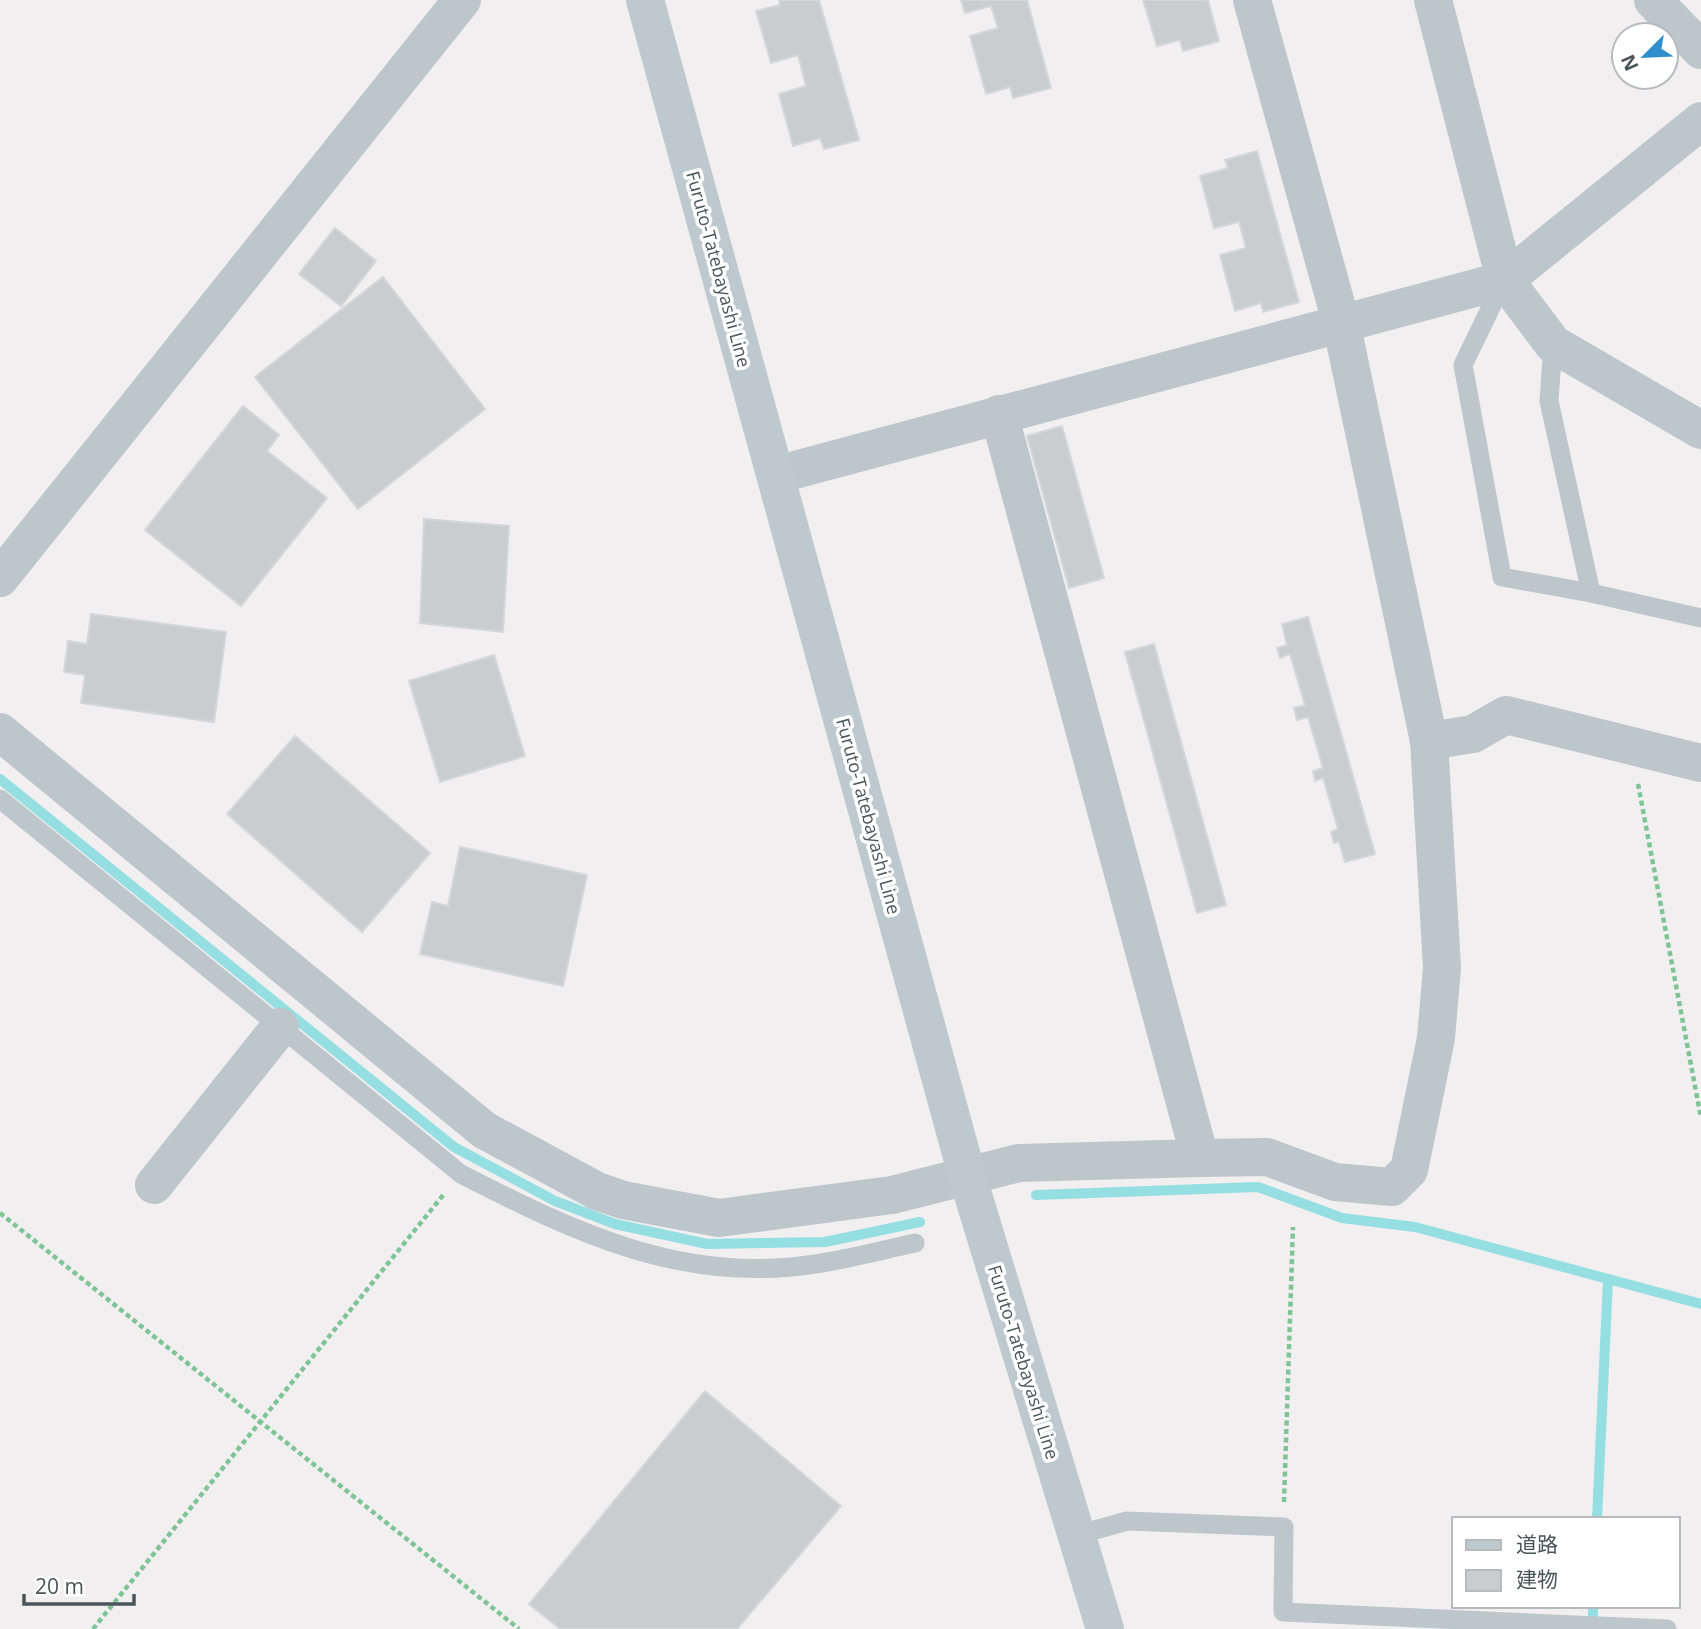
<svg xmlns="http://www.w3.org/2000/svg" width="1701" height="1629" viewBox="0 0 1701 1629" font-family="'Open Sans','Noto Sans JP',sans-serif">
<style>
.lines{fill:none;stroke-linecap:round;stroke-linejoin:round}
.stream{stroke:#95dee1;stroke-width:10}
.building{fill:#cacdd0;stroke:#d4d7da;stroke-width:2}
.path{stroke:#7fc497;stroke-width:4.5;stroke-dasharray:5 3.5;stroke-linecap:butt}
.lane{stroke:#bdc6ca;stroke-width:19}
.street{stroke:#bdc6ca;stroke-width:38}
.secondary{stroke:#bdc9cf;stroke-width:38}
.labels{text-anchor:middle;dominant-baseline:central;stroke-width:7;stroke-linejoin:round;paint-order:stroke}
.street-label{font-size:18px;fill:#4a555a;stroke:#fff}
</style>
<rect width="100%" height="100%" fill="#f1eff0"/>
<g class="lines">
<g class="stream">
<polyline points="0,779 454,1147 555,1201 615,1224 707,1244 825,1242 920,1222"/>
<polyline points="1036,1195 1258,1187 1342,1218 1415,1227 1701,1304"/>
<polyline points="1597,1519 1608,1279"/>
<polyline points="1593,1617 1593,1606"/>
</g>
</g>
<g class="building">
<polygon points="779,0 819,0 859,140 824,149 820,138 793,146 779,94 806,86 798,55 771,63 756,11 780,5"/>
<polygon points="961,0 1027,0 1051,88 1013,98 1010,87 986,94 970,36 998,28 991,6 965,13"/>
<polygon points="1143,0 1208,0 1219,41 1183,51 1180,40 1157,46"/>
<polygon points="1257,151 1299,302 1263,312 1261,303 1235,311 1220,255 1246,248 1239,222 1214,228 1200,176 1228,168 1225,160"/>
<polygon points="335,228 376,261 341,306 299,274"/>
<polygon points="383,277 485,409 358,509 255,377"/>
<polygon points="243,406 279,435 267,451 327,498 241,606 145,530"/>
<polygon points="1062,426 1104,578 1069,588 1027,436"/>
<polygon points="424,519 509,526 503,632 420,623"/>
<polygon points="91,614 226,632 214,722 81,703 85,675 64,672 68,641 87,644"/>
<polygon points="1308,617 1375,854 1345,862 1339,842 1334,843 1331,832 1338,829 1323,778 1315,781 1313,771 1323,768 1308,717 1297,720 1294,708 1305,705 1290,654 1280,658 1277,648 1287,645 1282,624"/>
<polygon points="1154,644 1226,905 1197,913 1125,652"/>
<polygon points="494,655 525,756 440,782 409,681"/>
<polygon points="295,736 430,853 362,932 227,814"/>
<polygon points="460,847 587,875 563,986 420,954 432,902 448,906"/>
<polygon points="705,1391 841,1506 737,1629 560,1629 529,1604"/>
</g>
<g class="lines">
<g class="path">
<polyline points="1638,784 1701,1118"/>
<polyline points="0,1213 519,1629"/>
<polyline points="1284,1502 1293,1227"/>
<polyline points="93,1629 444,1194"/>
</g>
<g class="lane">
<polyline points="1504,280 1463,365 1502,577 1591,593 1701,618"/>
<polyline points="1553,344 1549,401 1591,593"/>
<path d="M0 799 461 1174C574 1232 684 1285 815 1264 849 1259 882 1250 915 1243"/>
<polyline points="1077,1535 1127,1521 1284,1527 1283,1612 1667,1629"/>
</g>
<g class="street">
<polyline points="1433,0 1505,280 1553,344 1701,430"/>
<polyline points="1653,0 1701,50"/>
<polyline points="999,414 1200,1158"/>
<polyline points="776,475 1505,280 1701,121"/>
<polyline points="0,578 462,0"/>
<polyline points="0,732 484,1130 597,1191 623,1200 719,1218 892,1195 1019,1163 1200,1158 1267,1157 1335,1182 1392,1187 1409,1170 1436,1038 1442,968 1429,741 1341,322 1252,0"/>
<polyline points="1429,741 1473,734 1506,715 1701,763"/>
<polyline points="154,1185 280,1027"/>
</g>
<polyline class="secondary" points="645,0 967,1175 1105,1629"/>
</g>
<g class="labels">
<g class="street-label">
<text transform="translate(719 269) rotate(75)">Furuto-Tatebayashi Line</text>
<text transform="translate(869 816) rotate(75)">Furuto-Tatebayashi Line</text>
<text transform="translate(1024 1362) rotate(73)">Furuto-Tatebayashi Line</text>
</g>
</g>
<rect x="1452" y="1517" width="228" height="91" fill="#ffffff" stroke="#b7bbbd" stroke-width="2"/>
<rect x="1466" y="1540" width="35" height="10" fill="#bdc9cf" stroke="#b7bbbd" stroke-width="2"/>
<text x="1516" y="1552" font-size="21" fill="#4a555a">道路</text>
<rect x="1466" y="1570" width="35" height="21" fill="#cacdd0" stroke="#b7bbbd" stroke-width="2"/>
<text x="1516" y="1587" font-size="21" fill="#4a555a">建物</text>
<g transform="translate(1645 56) rotate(246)"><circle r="33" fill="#ffffff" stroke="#b7bbbd" stroke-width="2"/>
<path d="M0-5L12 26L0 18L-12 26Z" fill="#2f8ecc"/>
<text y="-10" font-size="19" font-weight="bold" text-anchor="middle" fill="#4a555a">N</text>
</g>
<path d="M24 1594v10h110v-10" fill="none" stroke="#4a555a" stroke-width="3.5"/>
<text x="35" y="1594" font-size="21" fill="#4a555a" stroke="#ffffff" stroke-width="5" paint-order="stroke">20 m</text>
</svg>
